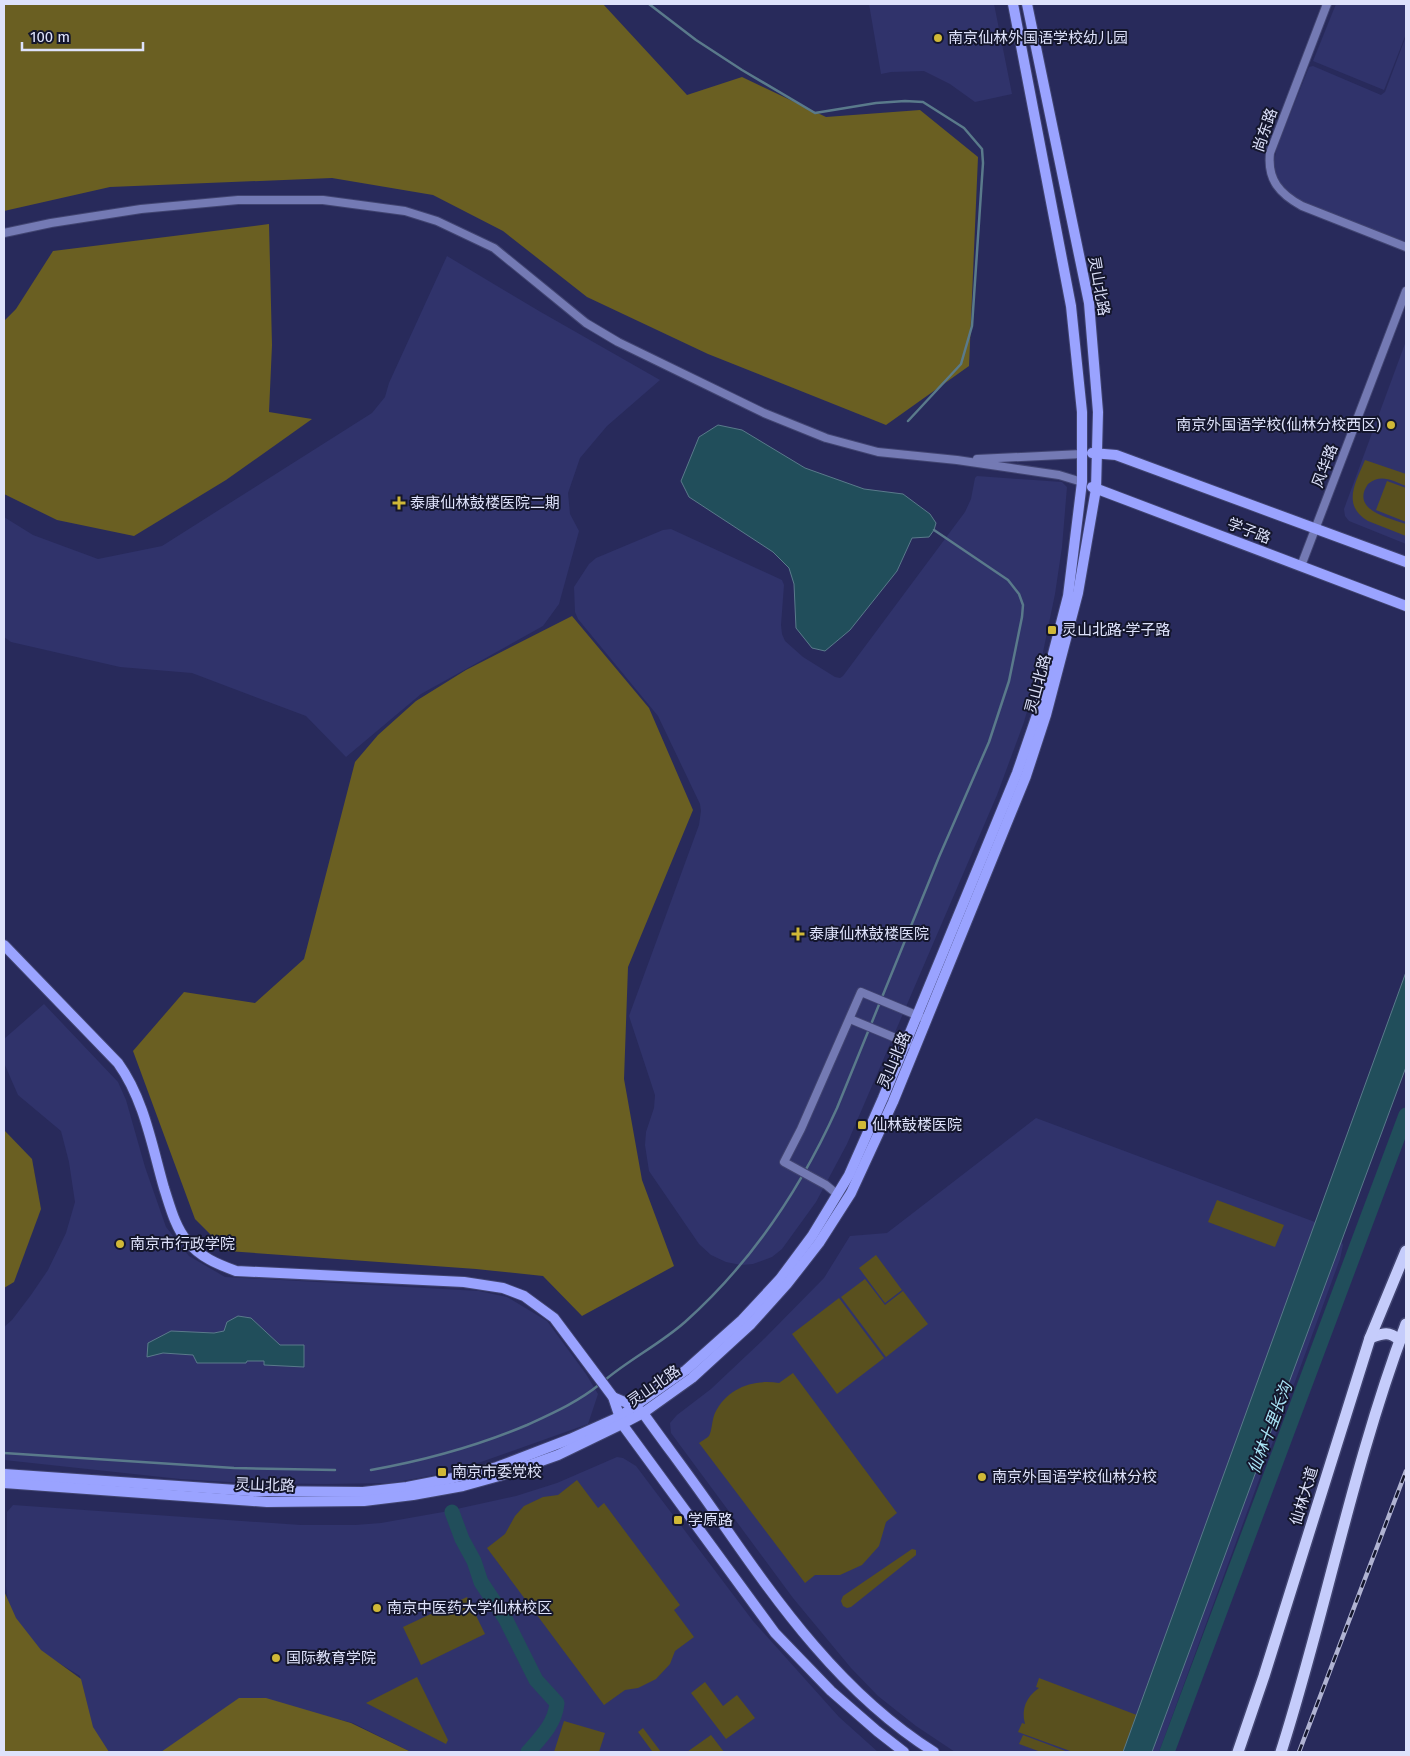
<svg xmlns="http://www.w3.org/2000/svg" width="1410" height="1756" viewBox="0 0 1410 1756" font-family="'Fira Sans','Noto Sans SC',sans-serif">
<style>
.built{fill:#30336b}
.green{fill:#59501e}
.forest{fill:#6a5f22}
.water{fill:#214e5b;stroke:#5a7a8b}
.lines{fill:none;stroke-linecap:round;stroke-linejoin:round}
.stream{stroke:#5a7a8b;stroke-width:2.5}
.river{stroke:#214e5b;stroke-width:15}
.street-casing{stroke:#414471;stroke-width:10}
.secondary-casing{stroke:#414471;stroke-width:12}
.primary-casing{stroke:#414471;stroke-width:14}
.street{stroke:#747ab4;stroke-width:8}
.secondary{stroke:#9aa3ff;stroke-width:10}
.primary{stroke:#c5ccfb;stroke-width:11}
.rail-casing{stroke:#b0b3d2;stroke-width:4.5}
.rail{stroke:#14162c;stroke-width:2.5;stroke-dasharray:8;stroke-linecap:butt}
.poi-dot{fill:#d0b837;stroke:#14162c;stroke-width:2}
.labels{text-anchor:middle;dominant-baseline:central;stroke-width:4;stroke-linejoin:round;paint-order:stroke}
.poi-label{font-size:15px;fill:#dee2fb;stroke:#14162c;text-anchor:start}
.street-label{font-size:15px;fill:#dee2fb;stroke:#14162c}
.water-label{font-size:16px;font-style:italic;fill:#abe7f9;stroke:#14162c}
</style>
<rect width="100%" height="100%" fill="#282a5b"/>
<g class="built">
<polygon points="869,4 994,4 1012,94 975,102 950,84 924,71 891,72 881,74"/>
<polygon points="1336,4 1406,4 1406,34 1384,90 1313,61"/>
<polygon points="1406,36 1406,241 1404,241 1294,199 1282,188 1276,174 1274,162 1277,147 1309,67 1313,66 1381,95 1385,92"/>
<polygon points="447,256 539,311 660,380 607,426 580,458 568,493 570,514 579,531 559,604 543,626 421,694 346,757 306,716 192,673 120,667 11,642 4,637 4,517 33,535 98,559 162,546 372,413 385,397 389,383"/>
<polygon points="1406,341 1406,544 1349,521 1345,516 1344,509"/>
<polygon points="977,476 1062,482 1067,487 1062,547 1055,594 1042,657 1024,722 997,795 847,1144 816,1202 782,1249 772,1257 753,1264 741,1265 726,1262 711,1255 699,1244 649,1171 645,1145 646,1132 654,1108 655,1095 629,1016 699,825 701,811 700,804 658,716 578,619 575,612 574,587 589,564 596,558 663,530 671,529 782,580 784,585 781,625 782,634 785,641 803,657 835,677 840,678 843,676 965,512 971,499 975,478"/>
<polygon points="44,1004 118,1082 126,1100 145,1167 166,1227 189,1256 225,1277 479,1291 507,1297 547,1321 586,1374 598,1394 588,1424 481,1462 439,1474 392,1483 326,1484 246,1483 180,1479 4,1460 4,1327 12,1320 31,1295 48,1270 66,1233 75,1202 69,1162 61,1131 18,1095 4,1063 4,1039"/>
<polygon points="1036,1118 1331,1228 1339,1234 1343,1245 1340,1259 1159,1752 955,1752 916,1726 878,1696 851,1668 793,1598 671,1433 670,1423 677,1415 711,1389 765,1338 824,1278 850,1236 887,1233"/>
<polygon points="617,1457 623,1458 636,1466 753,1621 839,1717 878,1752 411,1752 353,1723 255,1699 176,1752 98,1752 83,1702 80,1676 49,1657 34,1645 18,1625 8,1602 6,1586 7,1512 13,1505 301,1525 355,1525 381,1523 443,1512 516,1496 557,1483"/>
</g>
<g class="green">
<path d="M1365 460 1406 474V486C1393 481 1381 473 1368 484 1350 510 1389 518 1406 524V536L1368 521C1341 505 1356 482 1365 460Z"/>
<polygon points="1387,481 1406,488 1406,522 1376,510"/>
<polygon points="1217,1200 1284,1225 1275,1247 1208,1222"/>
<polygon points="876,1255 902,1290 885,1303 859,1268"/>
<polygon points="865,1279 885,1305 903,1291 928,1324 886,1357 841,1297"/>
<polygon points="839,1298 884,1358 837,1394 792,1334"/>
<path d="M793 1373 897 1513 886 1522 879 1546 862 1565 840 1575H815L805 1583 699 1443C702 1441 707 1438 709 1436 712 1431 712 1419 715 1413 727 1388 753 1379 779 1383Z"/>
<polygon points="577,1480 598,1508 604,1503 680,1605 674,1610 694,1637 675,1651 670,1664 656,1679 638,1688 625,1690 604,1705 487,1548 505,1534 515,1516 524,1506 543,1497 558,1495"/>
<polygon points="912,1549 916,1550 916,1555 851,1607 847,1608 843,1606 841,1601 843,1596"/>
<polygon points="467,1597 485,1634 421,1665 403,1627"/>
<polygon points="417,1677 448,1740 446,1744 366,1703"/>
<path d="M1039 1678 1142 1717 1130 1752H1073L1018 1732 1022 1723 1025 1724C1021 1709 1026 1697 1039 1688L1036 1687Z"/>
<polygon points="705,1682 723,1706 737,1695 755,1718 726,1739 691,1693"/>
<polygon points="564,1721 605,1733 599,1752 554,1752"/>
<polygon points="643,1728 661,1752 651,1752 652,1751 638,1732"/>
<polygon points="711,1735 724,1752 687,1752"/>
<polygon points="1023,1735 1068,1752 1041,1752 1019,1744"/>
</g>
<g class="forest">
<polygon points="4,4 603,4 687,95 742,77 826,117 920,110 978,157 969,366 886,425 708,354 587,297 503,231 433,195 332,178 110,187 4,211"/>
<polygon points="269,224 272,345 269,412 312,419 226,480 134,536 57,520 4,494 4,321 16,309 53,251"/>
<polygon points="572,616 649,708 693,810 628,967 624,1079 642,1180 674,1266 582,1316 543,1276 476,1269 227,1251 195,1219 133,1051 184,992 255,1003 304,959 355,762 378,735 416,701 466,670"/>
<polygon points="4,1130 32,1159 41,1209 14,1282 4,1288"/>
<polygon points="4,1591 16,1618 41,1650 81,1679 93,1727 109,1752 4,1752"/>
<polygon points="239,1698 266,1698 351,1723 411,1752 161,1752"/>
</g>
<g class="water">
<polygon points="718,425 742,430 805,468 864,489 903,494 930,514 936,523 934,530 929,537 912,538 897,571 850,630 825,651 812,648 796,628 794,584 789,568 773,552 689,497 681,481 699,437"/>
<polygon points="1406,972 1406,1067 1152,1752 1123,1752"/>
<polygon points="238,1316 251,1318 280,1345 304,1345 304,1367 264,1365 264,1361 247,1361 246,1363 197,1363 193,1355 163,1353 147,1357 148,1343 171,1331 214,1333 224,1331 227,1322"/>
</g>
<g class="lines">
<g class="stream">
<polyline points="649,4 696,40 742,70 815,113 876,103 905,101 923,102 964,128 982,149 983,163 972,326 961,364 908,421"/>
<path d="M605 1380C630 1359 660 1344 685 1322 751 1263 801 1188 837 1108L939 857 989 742 1009 681 1022 617 1023 605 1019 594 1008 580 934 530"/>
<polyline points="4,1453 234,1468 335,1470"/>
<path d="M371 1470C427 1460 475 1447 527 1425 553 1413 578 1402 600 1384"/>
</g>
<g class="river">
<path d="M452 1512 462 1539 474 1561 481 1582 505 1618 536 1680 557 1703C555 1724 541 1737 528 1752"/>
<polyline points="1167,1752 1406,1115"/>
</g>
<g class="street-casing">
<g id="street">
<path d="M1327 4 1270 153C1267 180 1280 194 1302 206L1406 247"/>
<polyline points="4,233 51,223 141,209 238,200 323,200 405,211 437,221 494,248 586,323 618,342 764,413 826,438 878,452 957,460 1059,475 1082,482"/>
<polyline points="977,459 1082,454"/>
<polyline points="1301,566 1406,291"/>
<polyline points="850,1019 910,1044"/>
<polyline points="837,1194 826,1185 784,1162 801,1129 861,992 921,1017"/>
</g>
</g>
<g class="secondary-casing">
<g id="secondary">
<polyline points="1092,453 1116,455 1406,562"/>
<polyline points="1092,487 1406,606"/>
<path d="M4 945 118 1063C144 1099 152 1146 164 1188 170 1206 175 1227 187 1241 200 1257 217 1264 236 1271L464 1282 503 1288 524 1296 554 1318 613 1397 622 1424 775 1633 831 1691 877 1731 904 1752"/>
<path d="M613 1397 634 1406 643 1413C668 1448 694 1482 718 1517 779 1605 842 1694 934 1752"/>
<polyline points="4,1474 251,1491 363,1492 407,1487 453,1478 497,1467 570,1439 619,1417 686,1370 742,1320 780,1279 812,1236 849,1175 883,1098 1017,773 1038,712 1068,596 1082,482 1082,412 1071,306 1013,4"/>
<polyline points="4,1483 267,1502 364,1501 413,1495 463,1486 499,1476 558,1455 622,1424 643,1413 692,1378 751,1324 787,1284 819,1243 851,1193 893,1102 1026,776 1046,715 1078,593 1096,489 1098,412 1089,303 1027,4"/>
</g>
</g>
<g class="primary-casing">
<g id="primary">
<path d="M1370 1338C1384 1333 1388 1331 1400 1340"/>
<polyline points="1238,1752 1264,1676 1370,1338 1406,1251"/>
<path d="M1281 1752C1326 1611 1353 1464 1406 1324"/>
</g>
</g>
<use href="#street" class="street"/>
<use href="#secondary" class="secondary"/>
<use href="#primary" class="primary"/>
<g class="rail-casing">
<polyline id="rail" points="1299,1752 1406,1471"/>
</g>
<use href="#rail" class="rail"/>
</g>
<g class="poi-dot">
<circle cx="938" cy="38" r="5"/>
<circle cx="1391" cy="425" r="5"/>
<path d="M396.5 495.5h5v5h5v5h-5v5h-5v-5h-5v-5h5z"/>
<rect x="1047" y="625" width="10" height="10" rx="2.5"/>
<path d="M795.5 926.5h5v5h5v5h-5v5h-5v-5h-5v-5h5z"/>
<rect x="857" y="1120" width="10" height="10" rx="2.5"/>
<circle cx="120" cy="1244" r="5"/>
<rect x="437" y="1467" width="10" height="10" rx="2.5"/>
<circle cx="982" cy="1477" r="5"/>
<rect x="673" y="1515" width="10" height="10" rx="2.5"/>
<circle cx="377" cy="1608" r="5"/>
<circle cx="276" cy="1658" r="5"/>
</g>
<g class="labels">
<g class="poi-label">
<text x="948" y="38">南京仙林外国语学校幼儿园</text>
<text x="1381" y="425" text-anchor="end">南京外国语学校(仙林分校西区)</text>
<text x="410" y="503">泰康仙林鼓楼医院二期</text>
<text x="1062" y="630">灵山北路·学子路</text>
<text x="809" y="934">泰康仙林鼓楼医院</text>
<text x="872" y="1125">仙林鼓楼医院</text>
<text x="130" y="1244">南京市行政学院</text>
<text x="452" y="1472">南京市委党校</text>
<text x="992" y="1477">南京外国语学校仙林分校</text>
<text x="688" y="1520">学原路</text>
<text x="387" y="1608">南京中医药大学仙林校区</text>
<text x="286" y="1658">国际教育学院</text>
</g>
<g class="street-label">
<text transform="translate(1265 130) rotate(-71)">尚东路</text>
<text transform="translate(1099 286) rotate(80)">灵山北路</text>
<text transform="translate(1325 466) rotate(-69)">风华路</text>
<text transform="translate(1249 531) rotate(21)">学子路</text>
<text transform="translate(1038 684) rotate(-75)">灵山北路</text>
<text transform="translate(894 1060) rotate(-67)">灵山北路</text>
<text transform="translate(654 1386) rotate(-35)">灵山北路</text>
<text transform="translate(265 1485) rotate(2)">灵山北路</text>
<text transform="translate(1304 1496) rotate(-73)">仙林大道</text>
</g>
<g class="water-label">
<text transform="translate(1270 1428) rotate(-69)">仙林十里长沟</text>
</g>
</g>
<rect width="1410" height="1756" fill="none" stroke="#dee2fb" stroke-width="10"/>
<path d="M22 42v8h121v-8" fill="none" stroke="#dee2fb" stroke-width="2.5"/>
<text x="30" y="42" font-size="15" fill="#dee2fb" stroke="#14162c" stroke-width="4" paint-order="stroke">100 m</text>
</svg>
